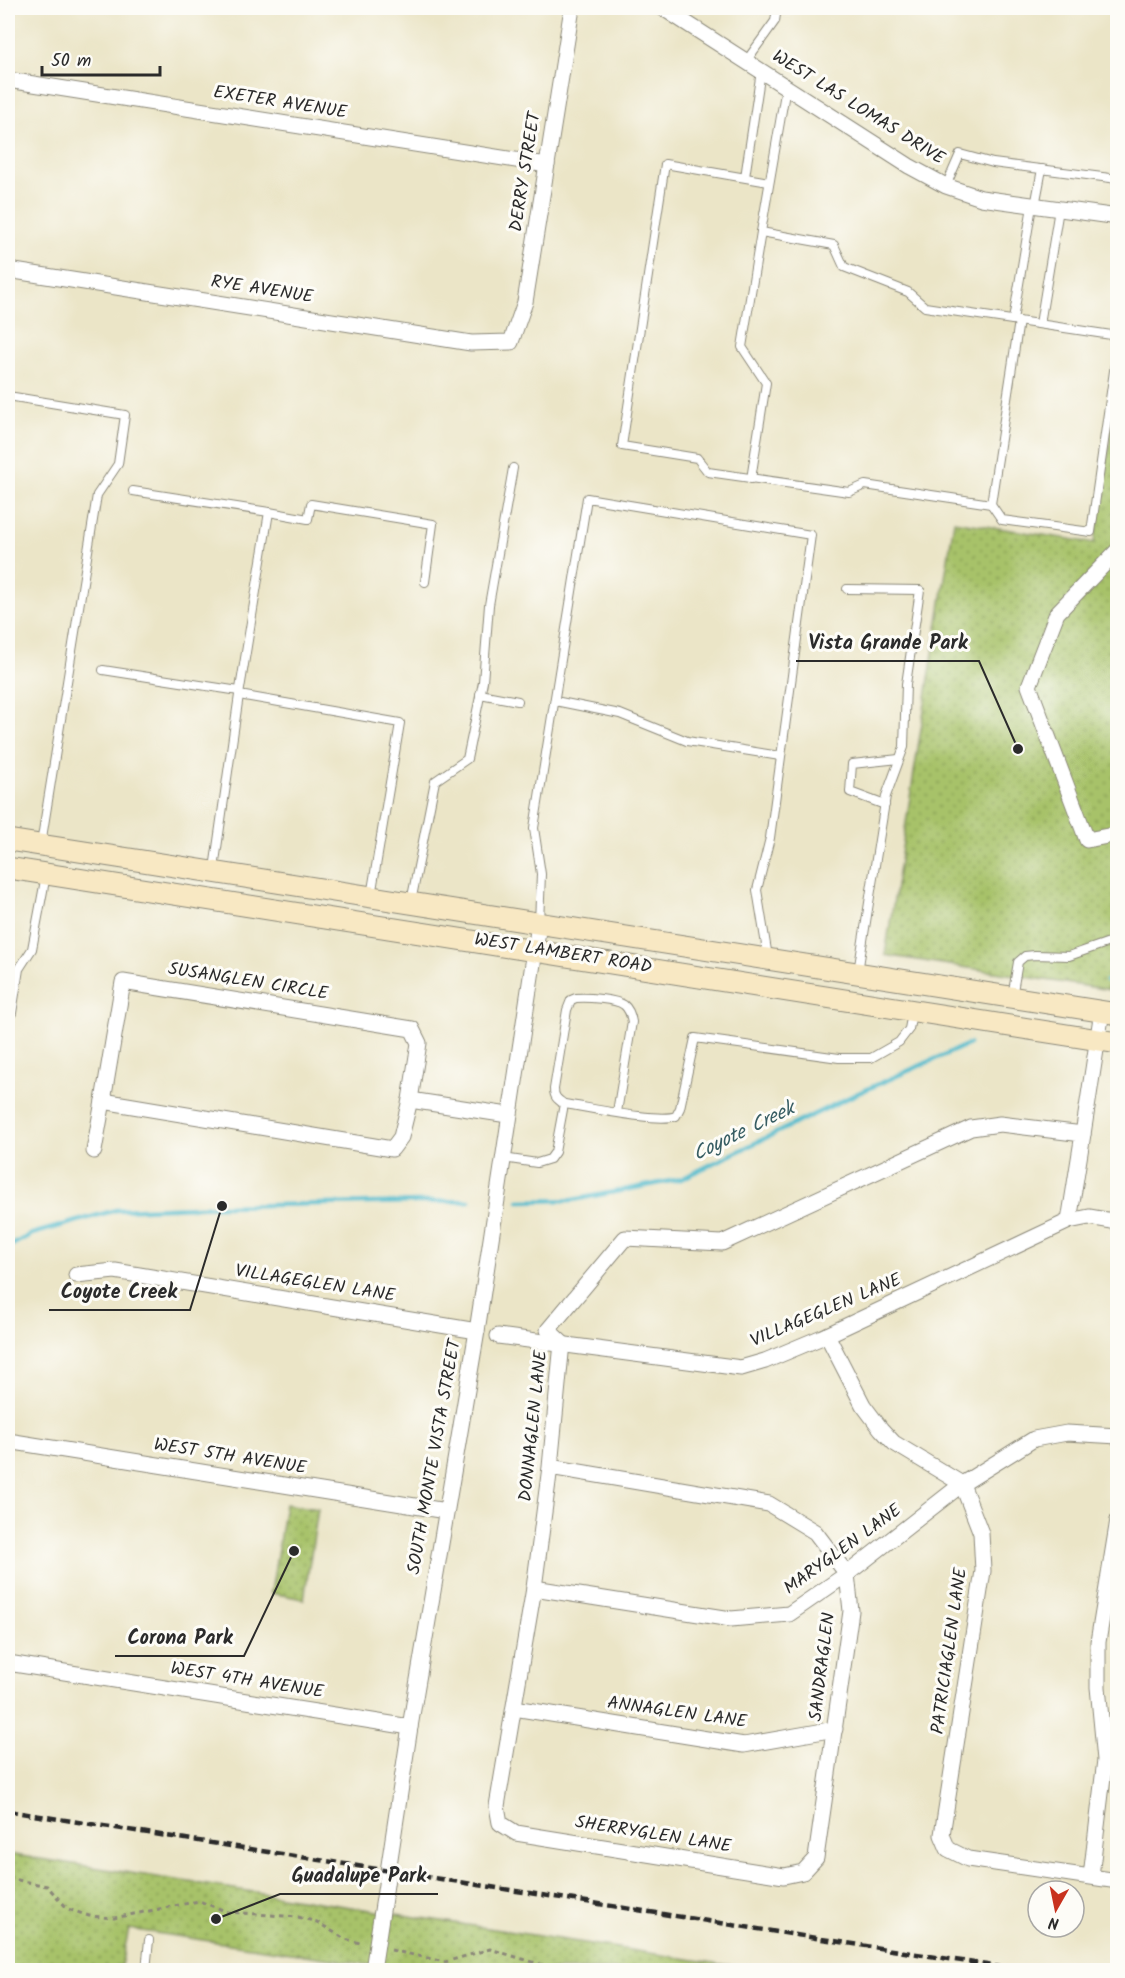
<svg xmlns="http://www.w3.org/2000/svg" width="1125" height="1978" viewBox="0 0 1125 1978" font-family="Kalam,sans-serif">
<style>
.park{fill:url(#park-dots);stroke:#69764a;stroke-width:1.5}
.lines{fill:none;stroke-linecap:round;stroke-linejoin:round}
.stream{stroke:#4eb9cb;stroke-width:4.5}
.lane-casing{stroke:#8b8879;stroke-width:10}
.street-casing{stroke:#8b8879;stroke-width:17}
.secondary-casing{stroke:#8b8879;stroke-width:23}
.path{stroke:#8b8879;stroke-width:3;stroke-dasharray:4.5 4.5;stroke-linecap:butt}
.lane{stroke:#fff;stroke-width:8}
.street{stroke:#fff;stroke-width:15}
.secondary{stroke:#f8e8c3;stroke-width:21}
.rail{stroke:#2b2b2b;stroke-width:4.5;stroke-dasharray:9 4.5;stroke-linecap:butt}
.labels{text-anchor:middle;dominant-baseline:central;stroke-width:6;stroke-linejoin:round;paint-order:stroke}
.street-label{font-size:18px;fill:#2b2b2b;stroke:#fdfcf7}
.water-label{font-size:20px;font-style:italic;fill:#375d63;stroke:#fdfcf7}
.leader{fill:none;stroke:#2b2b2b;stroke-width:2}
.callout-dot{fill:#2b2b2b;stroke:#fdfcf7;stroke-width:2}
.callout-label{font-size:20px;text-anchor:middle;font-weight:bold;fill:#2b2b2b;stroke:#fdfcf7;stroke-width:6;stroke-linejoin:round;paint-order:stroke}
</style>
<defs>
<pattern id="park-dots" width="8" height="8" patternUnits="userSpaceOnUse" patternTransform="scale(1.5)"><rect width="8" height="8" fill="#a7c269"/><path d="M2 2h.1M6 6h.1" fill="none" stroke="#889e57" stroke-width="1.8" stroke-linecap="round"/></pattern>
</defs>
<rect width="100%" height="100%" fill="#fdfcf7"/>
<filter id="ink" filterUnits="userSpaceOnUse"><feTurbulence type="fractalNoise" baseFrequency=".0167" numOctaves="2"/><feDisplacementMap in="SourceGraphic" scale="12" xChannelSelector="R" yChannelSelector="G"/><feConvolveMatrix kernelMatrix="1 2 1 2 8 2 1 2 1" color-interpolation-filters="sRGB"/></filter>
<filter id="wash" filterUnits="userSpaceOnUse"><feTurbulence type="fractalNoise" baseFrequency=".008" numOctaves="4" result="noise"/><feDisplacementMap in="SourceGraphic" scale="24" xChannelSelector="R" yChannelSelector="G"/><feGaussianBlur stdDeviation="1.35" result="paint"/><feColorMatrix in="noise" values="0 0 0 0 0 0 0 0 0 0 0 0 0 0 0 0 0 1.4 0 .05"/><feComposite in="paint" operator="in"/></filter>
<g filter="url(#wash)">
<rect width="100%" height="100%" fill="#ebe5c7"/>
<g class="park">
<polygon points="1117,395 1117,991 885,955 954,521 1094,543"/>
<polygon points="285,1504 318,1509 304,1599 271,1593"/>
<polygon points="8,1854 759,1970 405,1970 129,1929 120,1970 8,1970"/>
</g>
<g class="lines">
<g class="stream">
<polyline points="1106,981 1118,978"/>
<polyline points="519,1201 573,1200 681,1179 856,1094 969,1044"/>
<polyline points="8,1247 32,1234 116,1210 222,1206 469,1201"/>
</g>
</g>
</g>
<g filter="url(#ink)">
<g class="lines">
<g class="lane-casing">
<g id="lane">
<polyline points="747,60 775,21 777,8"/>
<polyline points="786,87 761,232 834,245 844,267 908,292 925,307 1118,336"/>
<polyline points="745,177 761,71"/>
<polyline points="769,182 665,164 622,446 697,458 708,472 849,492 865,485 991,504 1002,520 1091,532 1118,343"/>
<polyline points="946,186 960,154 993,163 1118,179"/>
<polyline points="1035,206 1042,169"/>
<polyline points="1013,320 1032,206"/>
<polyline points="1040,324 1059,209"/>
<polyline points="8,396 125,415 118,464 97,495 41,844"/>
<polyline points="751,479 766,383 742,347 761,232"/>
<polyline points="133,491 269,512 239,695 214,869"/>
<polyline points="991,504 1019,321"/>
<polyline points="269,512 308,519 311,504 433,524 425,582"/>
<polyline points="847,589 920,590 906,684 904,747 886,796 858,972"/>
<polyline points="103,670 239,691"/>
<polyline points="480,694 518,701"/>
<polyline points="239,695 400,723 371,896"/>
<polyline points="555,701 620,714 687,741 780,756"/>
<polyline points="885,805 850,792 852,764 899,759"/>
<polyline points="411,902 435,781 467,759 483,682 489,605 513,468"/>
<polyline points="539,923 541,874 534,828 587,498 811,535 770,838 757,890 768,957"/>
<polyline points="1012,997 1018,962 1025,956 1035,955 1069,956 1118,939"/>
<polyline points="8,1012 12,1013 19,969 32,949 46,875"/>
<path d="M617 1112 632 1022C631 1016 629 1009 624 1005 616 999 586 997 576 998L571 1000 567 1010 554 1089C554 1097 557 1099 564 1104 587 1107 658 1123 676 1116L680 1108 695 1038 839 1058H871L899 1042 909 1029 912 1013"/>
<polyline points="503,1158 537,1163 550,1159 555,1152 564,1104"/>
<polyline points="146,1970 149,1940"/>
</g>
</g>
<g class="street-casing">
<g id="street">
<polyline points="663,8 909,166 946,186 981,198 1118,217"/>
<polyline points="8,80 547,165"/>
<polyline points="8,270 471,343 511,342 525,302 572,8"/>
<polyline points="1118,550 1057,613 1029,686 1087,840 1118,834"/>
<polygon points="123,982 412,1029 419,1043 410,1100 401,1137 392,1149 103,1101"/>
<polyline points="410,1100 508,1115"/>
<polyline points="1083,1134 1102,1011"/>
<polyline points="94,1151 103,1101"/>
<polyline points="76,1275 115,1271 477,1331"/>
<polyline points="827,1335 863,1405 881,1429 894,1443 962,1484 981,1533 983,1571 942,1835 948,1849 968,1859 1118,1881"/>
<polyline points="498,1336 741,1368 765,1361 827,1335 1069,1221 1089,1217 1118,1222"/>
<polyline points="8,1441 446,1511"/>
<polyline points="550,1467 769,1504 815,1532 847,1574 851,1611 816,1858 803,1872 784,1876 516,1833 500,1823 497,1806 534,1588 550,1467 562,1343 548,1330 625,1238 722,1243 971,1128 1000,1124 1083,1134 1069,1221"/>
<polyline points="534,1588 731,1619 789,1614 847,1574 962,1484 1034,1439 1067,1433 1118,1436"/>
<polyline points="8,1663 410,1727"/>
<polyline points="514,1708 744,1745 835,1729"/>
<polyline points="1091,1876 1105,1760 1098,1687 1098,1642 1118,1520"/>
<polyline points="373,1970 410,1727 477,1331 539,924"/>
</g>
</g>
<g class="secondary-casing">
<g id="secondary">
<polyline points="8,840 1118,1014"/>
<polyline points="8,868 1118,1043"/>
</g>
</g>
<g class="path">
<polyline points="8,1878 47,1886 68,1909 89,1916 114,1918 199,1901 228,1912 298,1917 317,1922 345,1939 364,1944"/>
<polyline points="391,1950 445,1962 490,1949 559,1970"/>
</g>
<use href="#lane" class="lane"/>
<use href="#street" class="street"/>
<use href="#secondary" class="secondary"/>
<polyline class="rail" points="8,1811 1019,1970"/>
</g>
</g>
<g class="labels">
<g class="street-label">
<text transform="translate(280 103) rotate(9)">EXETER AVENUE</text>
<text transform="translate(858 108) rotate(32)">WEST LAS LOMAS DRIVE</text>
<text transform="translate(526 172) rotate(-81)">DERRY STREET</text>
<text transform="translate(262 290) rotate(9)">RYE AVENUE</text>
<text transform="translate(563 954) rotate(9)">WEST LAMBERT ROAD</text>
<text transform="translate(248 982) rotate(9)">SUSANGLEN CIRCLE</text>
<text transform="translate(315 1284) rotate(9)">VILLAGEGLEN LANE</text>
<text transform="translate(826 1311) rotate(-23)">VILLAGEGLEN LANE</text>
<text transform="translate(534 1426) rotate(-84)">DONNAGLEN LANE</text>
<text transform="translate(230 1457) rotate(9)">WEST 5TH AVENUE</text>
<text transform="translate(435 1457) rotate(-80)">SOUTH MONTE VISTA STREET</text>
<text transform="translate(843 1550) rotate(-36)">MARYGLEN LANE</text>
<text transform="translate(950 1651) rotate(-82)">PATRICIAGLEN LANE</text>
<text transform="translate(823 1667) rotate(-83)">SANDRAGLEN</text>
<text transform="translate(247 1681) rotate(9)">WEST 4TH AVENUE</text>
<text transform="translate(677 1713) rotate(8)">ANNAGLEN LANE</text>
<text transform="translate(653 1835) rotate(9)">SHERRYGLEN LANE</text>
</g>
<g class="water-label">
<text transform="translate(744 1132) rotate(-26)">Coyote Creek</text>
</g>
</g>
<path class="leader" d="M1018 749L979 661H796M222 1206L190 1310H49M294 1551L244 1656H115M216 1919L280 1894H438"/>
<g class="callout-dot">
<circle cx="1018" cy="749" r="6"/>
<circle cx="222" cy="1206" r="6"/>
<circle cx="294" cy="1551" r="6"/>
<circle cx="216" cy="1919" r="6"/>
</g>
<g class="callout-label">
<text x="888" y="649">Vista Grande Park</text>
<text x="119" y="1298">Coyote Creek</text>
<text x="180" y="1644">Corona Park</text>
<text x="359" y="1882">Guadalupe Park</text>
</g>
<rect width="1125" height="1978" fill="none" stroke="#fdfcf7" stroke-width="30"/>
<g transform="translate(1056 1909) rotate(189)"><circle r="28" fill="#fdfcf7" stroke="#a9a8a5" stroke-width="1.5"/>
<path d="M0-4.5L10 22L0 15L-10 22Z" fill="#c8321e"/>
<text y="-9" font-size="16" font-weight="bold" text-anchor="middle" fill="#2b2b2b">N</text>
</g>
<path d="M42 66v9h118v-9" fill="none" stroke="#2b2b2b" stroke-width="3"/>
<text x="51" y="66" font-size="18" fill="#2b2b2b" stroke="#fdfcf7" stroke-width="4.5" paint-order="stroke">50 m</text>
</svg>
